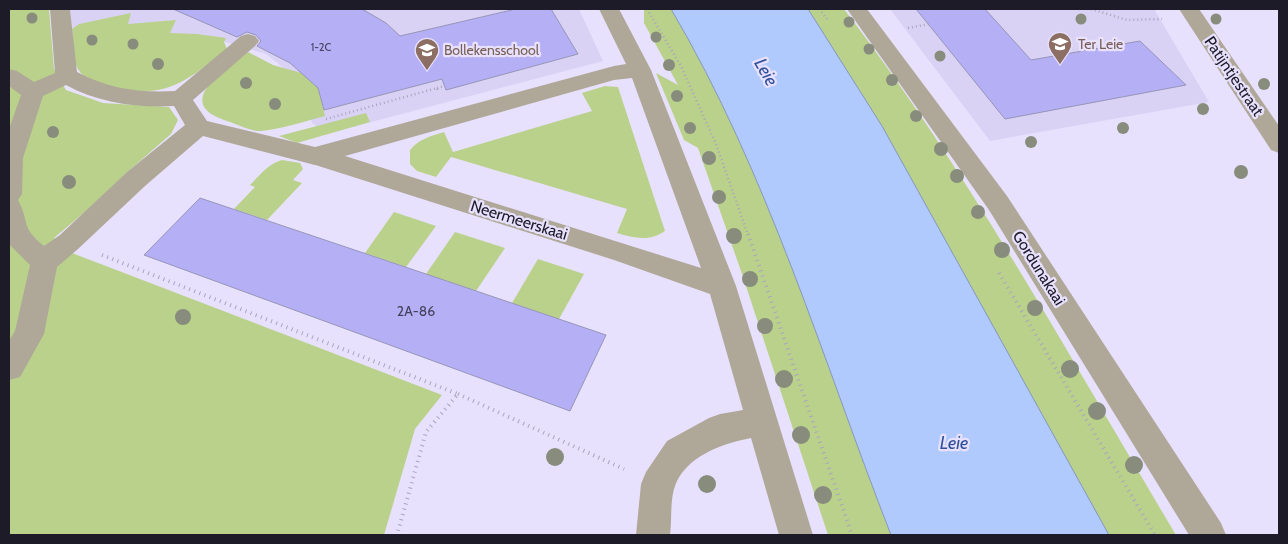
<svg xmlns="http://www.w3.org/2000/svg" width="1288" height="544" viewBox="0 0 1288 544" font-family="Cabin,sans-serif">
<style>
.built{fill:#dad2f4}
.green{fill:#bad18c}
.water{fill:#b0cafe;stroke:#8496be}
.building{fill:#b5b0f6;stroke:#9695b7}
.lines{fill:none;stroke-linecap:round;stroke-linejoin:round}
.path-far1{stroke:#aaa4bc;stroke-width:2.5;stroke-dasharray:1 3;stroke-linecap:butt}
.path{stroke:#aaa4bc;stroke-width:4;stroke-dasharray:1 4.5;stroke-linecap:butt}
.pedestrian{fill:#afa899;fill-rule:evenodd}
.minor{fill:#afa899;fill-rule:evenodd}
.tree{fill:#878c7c}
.labels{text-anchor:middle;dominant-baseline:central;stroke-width:4.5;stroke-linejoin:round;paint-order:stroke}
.far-number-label{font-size:11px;fill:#44405c}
.far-education-label{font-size:14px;fill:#785e54;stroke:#e8e1fe;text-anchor:start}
.number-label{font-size:14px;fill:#44405c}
.street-label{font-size:16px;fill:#1e1b28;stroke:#e8e1fe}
.water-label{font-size:18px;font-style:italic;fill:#30529d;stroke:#e8e1fe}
</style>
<rect width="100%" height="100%" fill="#e8e1fe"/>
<g class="built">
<polygon points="70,9 579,9 603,61 341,130 321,129 312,123 300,81 266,54 222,41 74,42"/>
<polygon points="890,9 1154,9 1209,102 990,141"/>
</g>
<g class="green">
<polygon points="9,9 49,9 54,69 66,90 103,103 169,107 178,120 171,134 125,174 99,200 54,238 72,253 442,395 415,429 384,535 9,535"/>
<path d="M644 9H671C768 173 822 358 891 535H828L742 274 698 148 684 140 656 73 678 85 644 23Z"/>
<path d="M808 9H844C970 174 1070 358 1176 535H1108L882 127Z"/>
<path d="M131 13 128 24 176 20 170 33 197 34 226 38 224 42 227 49C186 82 164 101 109 86 94 82 85 82 77 67 72 58 74 40 72 29L79 24Z"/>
<path d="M248 52 273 65 305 74 318 86 325 116C305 121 282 129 261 131 251 132 235 123 224 120 172 102 227 69 248 52Z"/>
<path d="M605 86 618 87 665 231C649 242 634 238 617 233L627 209 451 157 436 177 417 171 410 164V150C419 139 431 136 444 132L453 152 592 111 582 93Z"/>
<polygon points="366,113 370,122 297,143 279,136"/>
<path d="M282 160 300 163 303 169 293 180 302 183 267 220 234 209 255 187 250 185C260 175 268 164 282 160Z"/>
<polygon points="394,212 436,226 406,267 365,253"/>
<polygon points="455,232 505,248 476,291 426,274"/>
<polygon points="538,259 584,274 559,319 512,303"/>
</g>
<path class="water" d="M671 9H808L882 126 1109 535H891C822 358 768 173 671 9Z"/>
<g class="building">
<polygon points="173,9 362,9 386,23 400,36 516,9 551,9 578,54 446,90 442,79 324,110 318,88 290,63 257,46 261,41 256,35 247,32 237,37"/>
<polygon points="916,9 985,9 1031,60 1140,41 1186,85 1005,119"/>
<polygon points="200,198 426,274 606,335 570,411 144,255"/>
</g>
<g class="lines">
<g class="path-far1">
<polyline points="647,9 681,66 716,144 748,235"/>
<polyline points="819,9 828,20"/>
<polyline points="1091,9 1127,20 1162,19"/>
<polyline points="908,28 929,24"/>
<polyline points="437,88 444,86"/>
<polyline points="326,119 437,88 438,91"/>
</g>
<g class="path">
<polyline points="748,234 852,535"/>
<polyline points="102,255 458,394 426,432 397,535"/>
<polyline points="999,273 1155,535"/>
<polyline points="458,394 624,469"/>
</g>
<path class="pedestrian" d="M50 9H70L77 72C109 89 140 93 175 91L241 36 248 34 255 36 259 41 255 46 193 100 207 121 315 147 324 150 327 156 324 162 315 165 203 136 145 186 78 249 57 267 44 334 20 377 9 380V341L15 331 30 265 9 244V129L21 95 9 86V69L17 71 34 82 55 73ZM66 85C99 103 136 108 174 106L185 125 127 172 60 235 44 246C20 227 30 222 18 200L22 194 23 158 43 96Z"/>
<g class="minor">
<path d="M599 9H619L651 70 736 286 813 535H779L751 438C722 444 684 456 674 489 670 503 672 521 670 535H636L641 484 646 472 667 441 709 418 720 414 743 410 710 294 614 260 306 162 303 156 306 150 315 147 614 66 626 64ZM632 78 701 268 345 156 614 80Z"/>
<polygon points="847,9 867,9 1007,196 1221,523 1226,535 1189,535 989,210"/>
<polygon points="1179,9 1199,9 1279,126 1279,153 1271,150"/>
</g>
</g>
<g class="tree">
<circle cx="32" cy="18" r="5.5"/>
<circle cx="1081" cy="19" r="5.5"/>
<circle cx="1216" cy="19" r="5.5"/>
<circle cx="849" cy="22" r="5.5"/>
<circle cx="656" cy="37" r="5.5"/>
<circle cx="92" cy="40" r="5.5"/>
<circle cx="133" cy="44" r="5.5"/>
<circle cx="869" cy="49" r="5.5"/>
<circle cx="940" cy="56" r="5.5"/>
<circle cx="158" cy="64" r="6"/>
<circle cx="669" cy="65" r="6"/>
<circle cx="892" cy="80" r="6"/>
<circle cx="246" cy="83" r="6"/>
<circle cx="1264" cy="84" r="6"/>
<circle cx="677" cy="96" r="6"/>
<circle cx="275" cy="104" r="6"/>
<circle cx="1203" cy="109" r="6"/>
<circle cx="916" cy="116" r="6"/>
<circle cx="690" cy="128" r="6"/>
<circle cx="1123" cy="128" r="6"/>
<circle cx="53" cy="132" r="6"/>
<circle cx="1031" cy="142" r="6"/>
<circle cx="941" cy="149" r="7"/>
<circle cx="709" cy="158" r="7"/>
<circle cx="1241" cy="172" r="7"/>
<circle cx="957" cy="176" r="7"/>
<circle cx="69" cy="182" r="7"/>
<circle cx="719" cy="197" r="7"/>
<circle cx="978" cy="212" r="7"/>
<circle cx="734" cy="236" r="8"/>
<circle cx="1002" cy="250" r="8"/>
<circle cx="750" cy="279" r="8"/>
<circle cx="1035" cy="308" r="8"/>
<circle cx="183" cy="317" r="8"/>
<circle cx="765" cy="326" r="8"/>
<circle cx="1070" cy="369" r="9"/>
<circle cx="784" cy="379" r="9"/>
<circle cx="1097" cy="411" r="9"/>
<circle cx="801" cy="435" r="9"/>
<circle cx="555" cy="457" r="9"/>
<circle cx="1134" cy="465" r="9"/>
<circle cx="707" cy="484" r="9"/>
<circle cx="823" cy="495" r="9"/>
</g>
<defs>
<g id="school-pin" transform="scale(1.25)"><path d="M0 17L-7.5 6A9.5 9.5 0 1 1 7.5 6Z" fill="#8d6e63" stroke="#e8e1fe"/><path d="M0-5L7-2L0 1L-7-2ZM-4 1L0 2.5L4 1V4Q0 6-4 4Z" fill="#fff"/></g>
</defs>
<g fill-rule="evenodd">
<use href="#school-pin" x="1060" y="44"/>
<use href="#school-pin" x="427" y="50"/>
</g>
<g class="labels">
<g class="far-number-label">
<text x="321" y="47">1-2C</text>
</g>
<g class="far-education-label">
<text x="1078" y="44">Ter Leie</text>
<text x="444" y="50">Bollekensschool</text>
</g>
<g class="number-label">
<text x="416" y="311">2A-86</text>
</g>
<g class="street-label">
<text transform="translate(1234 76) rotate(56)">Patijntjestraat</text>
<text transform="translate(519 220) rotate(17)">Neermeerskaai</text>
<text transform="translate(1039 268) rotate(58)">Gordunakaai</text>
</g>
<g class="water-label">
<text transform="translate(766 72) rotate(60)">Leie</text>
<text x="954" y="443">Leie</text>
</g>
</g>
<rect width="1288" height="544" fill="none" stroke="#1e1b28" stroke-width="20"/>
</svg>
